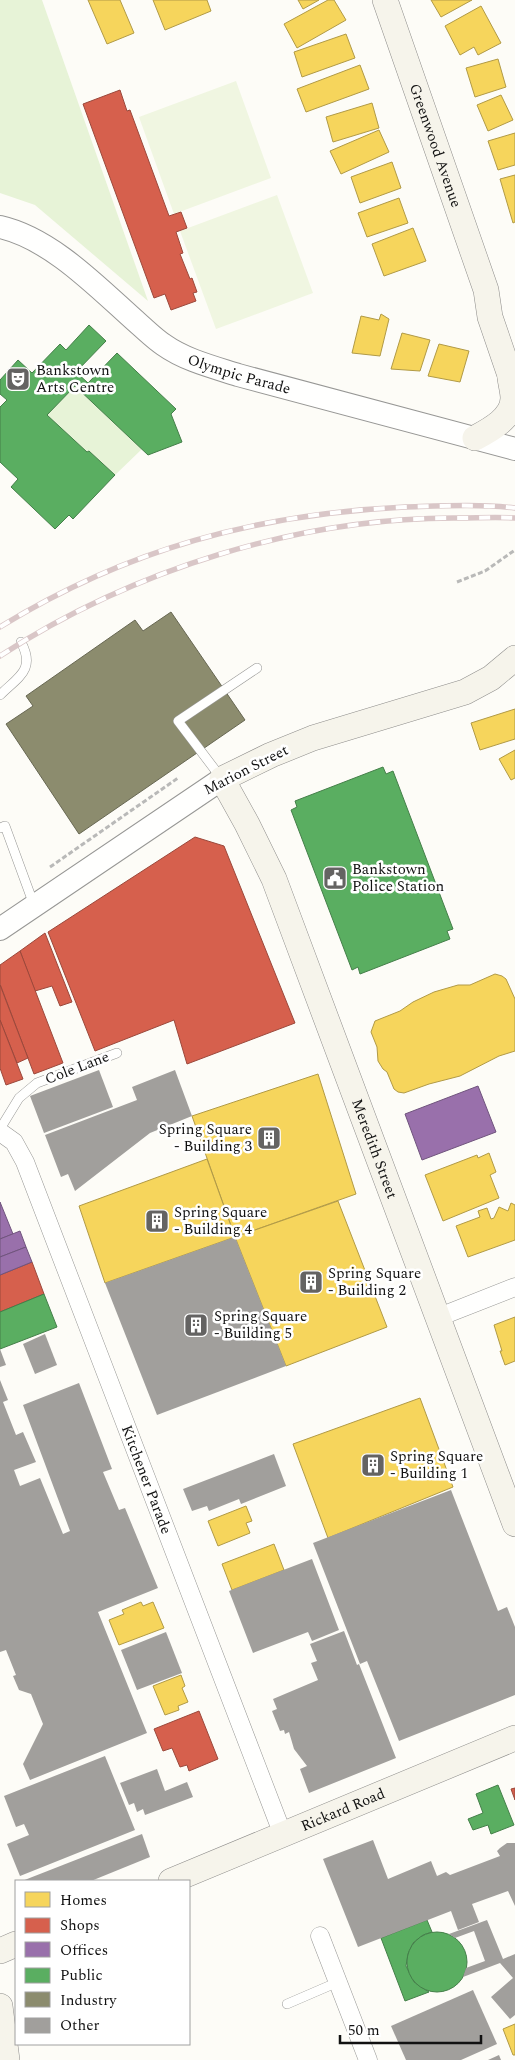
<svg xmlns="http://www.w3.org/2000/svg" width="515" height="2060" viewBox="0 0 515 2060" font-family="Spectral,serif">
<style>
.green{fill:#e7f3d7}
.pitch{fill:#f0f6e1}
.homes{fill:#f6d55c;stroke:#b19a46}
.shops{fill:#d6604d;stroke:#9b483b}
.offices{fill:#9970ab;stroke:#70547d}
.public{fill:#5aae61;stroke:#447f49}
.industry{fill:#8c8c6e;stroke:#676752}
.building{fill:#a19f9c}
.lines{fill:none;stroke-linecap:round;stroke-linejoin:round}
.service-casing{stroke:#979795;stroke-width:10}
.minor-casing{stroke:#979795;stroke-width:19}
.tertiary-casing{stroke:#979795;stroke-width:24}
.secondary-casing{stroke:#8e8d8b;stroke-width:26}
.path{stroke:#b9b9b8;stroke-width:3;stroke-dasharray:5 2.5;stroke-linecap:butt}
.service{stroke:#fffffe;stroke-width:9}
.minor{stroke:#fffffe;stroke-width:18}
.tertiary{stroke:#fffffe;stroke-width:22}
.secondary{stroke:#f6f4eb;stroke-width:25}
.rail-casing{stroke:#d9c6c7;stroke-width:5.5}
.rail{stroke:#fff;stroke-width:4;stroke-dasharray:11;stroke-linecap:butt}
.labels{text-anchor:middle;dominant-baseline:central;stroke-width:5;stroke-linejoin:round;paint-order:stroke}
.street-label{font-size:15px;fill:#111;stroke:#fff}
.poi-label{font-size:15px;fill:#111;stroke:#fff;text-anchor:start}
</style>
<rect width="100%" height="100%" fill="#fdfcf7"/>
<g class="green">
<polygon points="0,0 42,0 148,301 35,205 0,193"/>
<polygon points="75,386 142,449 115,475 89,451 87,452 47,415"/>
</g>
<g class="pitch">
<polygon points="236,81 271,178 174,214 139,117"/>
<polygon points="277,195 313,293 216,329 180,231"/>
</g>
<g class="homes">
<polygon points="88,0 120,0 134,33 107,44"/>
<polygon points="153,0 207,0 211,11 165,30"/>
<polygon points="298,0 319,0 303,9"/>
<polygon points="328,0 334,0 346,20 297,48 284,24"/>
<polygon points="431,0 472,0 441,17"/>
<polygon points="481,6 501,43 478,55 474,47 460,55 445,26"/>
<polygon points="346,34 355,58 302,77 294,52"/>
<polygon points="498,59 506,87 475,97 466,68"/>
<polygon points="360,65 369,89 306,112 297,89"/>
<polygon points="501,95 513,120 488,131 477,105"/>
<polygon points="372,103 379,128 333,142 326,117"/>
<polygon points="379,130 389,152 341,174 330,151"/>
<polygon points="515,133 515,165 498,170 488,141"/>
<polygon points="392,162 401,188 360,203 351,177"/>
<polygon points="515,175 515,222 513,223 500,179"/>
<polygon points="399,198 408,223 367,237 358,213"/>
<polygon points="413,228 426,261 384,276 372,244"/>
<polygon points="381,314 389,319 380,356 352,353 361,316 379,320"/>
<polygon points="402,333 430,340 420,371 391,369"/>
<polygon points="439,344 469,351 460,382 428,376"/>
<polygon points="515,709 515,739 480,750 471,723"/>
<polygon points="515,750 515,778 511,780 499,759"/>
<polygon points="495,974 502,976 506,979 515,999 515,1051 499,1056 460,1076 429,1084 404,1093 398,1092 394,1089 387,1072 383,1069 378,1061 377,1047 371,1032 375,1021 400,1011 413,1002 434,992 458,985 470,985"/>
<polygon points="318,1074 356,1194 235,1237 192,1116"/>
<polygon points="489,1153 496,1172 490,1175 499,1198 443,1221 425,1175 477,1155 478,1158"/>
<polygon points="207,1159 235,1237 105,1283 79,1206"/>
<polygon points="338,1201 387,1327 286,1366 235,1237"/>
<polygon points="511,1203 515,1205 515,1240 468,1257 456,1226 480,1217 478,1211 487,1208 491,1219 494,1218 499,1207 508,1211"/>
<polygon points="515,1317 515,1361 505,1365 500,1351 502,1351 494,1325"/>
<polygon points="420,1398 453,1487 328,1538 293,1444"/>
<polygon points="246,1506 252,1521 246,1523 250,1533 218,1546 208,1521"/>
<polygon points="274,1544 284,1570 232,1590 222,1564"/>
<polygon points="141,1602 143,1606 153,1602 164,1628 119,1645 109,1620 124,1614 122,1610"/>
<polygon points="181,1675 185,1686 182,1688 188,1702 178,1706 179,1710 165,1715 153,1686"/>
<polygon points="515,2024 515,2055 513,2055 503,2029"/>
</g>
<g class="shops">
<polygon points="120,90 127,111 130,110 169,216 181,212 187,228 176,232 183,253 180,254 190,279 192,278 197,292 193,293 196,301 171,310 165,294 154,298 83,104"/>
<polygon points="195,837 224,846 295,1023 187,1064 174,1020 95,1051 48,932"/>
<polygon points="45,933 72,1002 60,1006 52,986 35,991 20,951"/>
<polygon points="20,951 63,1063 34,1074 0,984 0,965"/>
<polygon points="0,985 28,1058 17,1063 0,1020"/>
<polygon points="0,1020 23,1079 6,1085 0,1068"/>
<polygon points="32,1262 44,1294 0,1312 0,1275"/>
<polygon points="199,1711 218,1759 189,1771 187,1765 180,1767 172,1748 163,1751 154,1729"/>
<polygon points="515,1788 515,1800 511,1789"/>
</g>
<g class="offices">
<polygon points="478,1086 496,1132 422,1160 405,1114"/>
<polygon points="0,1202 13,1234 0,1239"/>
<polygon points="20,1231 26,1247 0,1257 0,1239"/>
<polygon points="26,1247 32,1262 0,1275 0,1257"/>
</g>
<g class="public">
<polygon points="89,325 106,341 76,372 88,383 117,353 176,409 171,414 182,442 148,455 75,386 47,415 87,452 89,451 115,475 73,519 69,515 55,529 11,487 18,479 0,462 0,407 7,400 0,394 0,380 18,360 32,373 60,344 66,350"/>
<polygon points="383,767 386,774 393,771 453,929 447,931 450,939 360,974 358,967 352,970 291,810 297,807 295,801"/>
<polygon points="44,1294 57,1327 0,1349 0,1312"/>
<polygon points="498,1785 514,1825 491,1834 488,1825 473,1830 468,1819 483,1813 476,1794"/>
<polygon points="427,1920 432,1932 423,1935 413,1943 408,1954 406,1966 414,1982 429,1992 405,2001 381,1938"/>
<circle cx="437" cy="1962" r="30"/>
</g>
<polygon class="industry" points="171,612 245,720 79,834 6,724 33,706 26,696 135,620 143,631"/>
<g class="building">
<polygon points="99,1070 113,1107 44,1133 30,1096"/>
<polygon points="175,1070 192,1116 150,1133 75,1191 68,1174 61,1177 45,1135 137,1100 132,1087"/>
<polygon points="235,1237 286,1366 157,1415 105,1283"/>
<polygon points="45,1334 57,1365 35,1374 23,1344"/>
<polygon points="0,1349 6,1365 0,1367"/>
<polygon points="0,1380 8,1400 3,1402 16,1435 23,1432 36,1462 14,1470 20,1486 40,1478 63,1534 70,1531 23,1405 79,1383 112,1469 103,1472 119,1510 125,1508 158,1588 98,1612 147,1733 30,1780 23,1764 43,1724 31,1694 19,1690 13,1676 16,1675 6,1650 0,1652"/>
<polygon points="274,1454 286,1486 241,1504 239,1499 209,1511 207,1506 192,1511 183,1489"/>
<polygon points="451,1490 498,1611 507,1607 515,1627 515,1695 399,1741 367,1661 360,1664 313,1543"/>
<polygon points="312,1559 339,1630 312,1641 308,1632 253,1653 229,1591"/>
<polygon points="344,1631 357,1665 359,1664 396,1758 309,1793 300,1769 307,1766 294,1749 289,1732 285,1734 284,1730 280,1731 272,1711 277,1709 273,1699 318,1680 311,1663 317,1661 310,1644"/>
<polygon points="166,1632 182,1673 137,1690 121,1650"/>
<polygon points="105,1756 135,1830 20,1876 7,1844 29,1835 24,1824 16,1827 4,1796"/>
<polygon points="157,1769 165,1791 187,1782 193,1797 145,1815 143,1809 137,1812 134,1803 129,1805 120,1783"/>
<polygon points="142,1834 150,1857 91,1881 22,1881"/>
<polygon points="373,1840 388,1879 431,1861 437,1876 446,1872 450,1875 500,1856 497,1851 500,1848 507,1843 515,1843 515,1906 508,1891 472,1904 479,1922 458,1930 451,1911 358,1947 323,1859"/>
<polygon points="487,1920 503,1959 515,1954 515,2015 510,2019 491,1997 513,1978 500,1963 463,1977 466,1968 485,1961 474,1931 455,1938 449,1934"/>
<polygon points="473,1990 497,2044 461,2060 406,2060 391,2026"/>
<polygon points="499,2055 501,2060 488,2060"/>
</g>
<g class="lines">
<g class="service-casing">
<g id="service">
<path d="M0 695C18 677 36 670 21 642"/>
<polyline points="222,779 178,721 257,668"/>
<polyline points="0,828 5,826 34,905"/>
<polyline points="0,1129 19,1098 37,1083 117,1053"/>
<polyline points="287,2004 338,1982"/>
</g>
</g>
<g class="minor-casing">
<g id="minor">
<path id="s1" d="M0 1132 14 1142 25 1162 283 1835"/>
<polyline points="439,1317 515,1287"/>
<polyline points="320,1936 368,2060"/>
</g>
</g>
<g class="tertiary-casing">
<g id="tertiary">
<path id="s2" d="M0 227C53 239 100 290 140 325 148 332 155 339 164 345 185 360 213 367 238 375L515 449"/>
<polyline points="0,929 222,779"/>
</g>
</g>
<g class="secondary-casing">
<g id="secondary">
<path id="s3" d="M385 0 486 290 490 317 515 390"/>
<path d="M475 438C490 430 513 418 513 398 513 392 511 385 510 378"/>
<path id="s4" d="M515 658 491 678 465 692 313 738 271 755 222 779 247 824 274 879 515 1524"/>
<path id="s5" d="M171 1881 515 1738"/>
<polyline points="0,1951 16,1944"/>
<polyline points="0,2006 7,2060"/>
</g>
</g>
<g class="path">
<polyline points="457,582 485,571 515,550"/>
<polyline points="50,867 178,778"/>
</g>
<use href="#service" class="service"/>
<use href="#minor" class="minor"/>
<use href="#tertiary" class="tertiary"/>
<use href="#secondary" class="secondary"/>
<g class="rail-casing">
<g id="rail">
<path d="M0 627C127 549 257 514 405 507 441 506 479 504 515 508"/>
<path d="M0 656C132 570 300 517 458 518 477 518 496 517 515 518"/>
</g>
</g>
<use href="#rail" class="rail"/>
</g>
<defs>
<g id="theatre-square" transform="scale(1.25)"><rect x="-9" y="-9" width="18" height="18" rx="4" fill="#646362" stroke="#fff"/><path d="M-5-5.5Q0-4 5-5.5V0Q5 5 0 6Q-5 5-5 0ZM-3.3-2.5H-1v1.5H-3.3ZM1-2.5H3.3v1.5H1ZM-2.8 1Q0 5.5 2.8 1Z" fill="#fff"/></g>
<g id="civic-square" transform="scale(1.25)"><rect x="-9" y="-9" width="18" height="18" rx="4" fill="#646362" stroke="#fff"/><path d="M-.6-6.5H3V-4.5H.6V-3L4-1V1h2V6H-6V1h2V-1L-.6-3ZM-1.2 2.5V6h2.4V2.5Z" fill="#fff"/></g>
<g id="building-square" transform="scale(1.25)"><rect x="-9" y="-9" width="18" height="18" rx="4" fill="#646362" stroke="#fff"/><path d="M-4-6H4V6H1V3H-1V6H-4ZM-2.5-4.3h1.7v1.8h-1.7ZM.8-4.3h1.7v1.8H.8ZM-2.5-1h1.7V.8h-1.7ZM.8-1h1.7V.8H.8Z" fill="#fff"/></g>
</defs>
<g fill-rule="evenodd">
<use href="#theatre-square" x="18" y="379"/>
<use href="#civic-square" x="335" y="878"/>
<use href="#building-square" x="269" y="1138"/>
<use href="#building-square" x="157" y="1221"/>
<use href="#building-square" x="311" y="1282"/>
<use href="#building-square" x="196" y="1325"/>
<use href="#building-square" x="373" y="1465"/>
</g>
<g class="labels">
<g class="street-label">
<text stroke="none"><textPath href="#s3" startOffset="154">Greenwood Avenue</textPath></text>
<text stroke="none"><textPath href="#s2" startOffset="285">Olympic Parade</textPath></text>
<text transform="translate(246 770) rotate(-27)">Marion Street</text>
<text transform="translate(77 1068) rotate(-21)">Cole Lane</text>
<text stroke="none"><textPath href="#s4" startOffset="720">Meredith Street</textPath></text>
<text stroke="none"><textPath href="#s1" startOffset="380">Kitchener Parade</textPath></text>
<text stroke="none"><textPath href="#s5" startOffset="186">Rickard Road</textPath></text>
</g>
<g class="poi-label">
<text x="36" y="370">Bankstown<tspan x="36" dy="17">Arts Centre</tspan></text>
<text x="352" y="869">Bankstown<tspan x="352" dy="17">Police Station</tspan></text>
<text x="252" y="1129" text-anchor="end">Spring Square<tspan x="252" dy="17">- Building 3</tspan></text>
<text x="174" y="1212">Spring Square<tspan x="174" dy="17">- Building 4</tspan></text>
<text x="328" y="1273">Spring Square<tspan x="328" dy="17">- Building 2</tspan></text>
<text x="214" y="1316">Spring Square<tspan x="214" dy="17">- Building 5</tspan></text>
<text x="390" y="1456">Spring Square<tspan x="390" dy="17">- Building 1</tspan></text>
</g>
</g>
<rect x="15" y="1880" width="175" height="165" fill="#ffffff" stroke="#a0a0a0"/>
<rect x="25" y="1892" width="25" height="15" fill="#f6d55c" stroke="#a0a0a0"/>
<text x="60" y="1905" font-size="15" fill="#111111">Homes</text>
<rect x="25" y="1918" width="25" height="15" fill="#d6604d" stroke="#a0a0a0"/>
<text x="60" y="1930" font-size="15" fill="#111111">Shops</text>
<rect x="25" y="1942" width="25" height="15" fill="#9970ab" stroke="#a0a0a0"/>
<text x="60" y="1955" font-size="15" fill="#111111">Offices</text>
<rect x="25" y="1968" width="25" height="15" fill="#5aae61" stroke="#a0a0a0"/>
<text x="60" y="1980" font-size="15" fill="#111111">Public</text>
<rect x="25" y="1992" width="25" height="15" fill="#8c8c6e" stroke="#a0a0a0"/>
<text x="60" y="2005" font-size="15" fill="#111111">Industry</text>
<rect x="25" y="2018" width="25" height="15" fill="#a19f9c" stroke="#a0a0a0"/>
<text x="60" y="2030" font-size="15" fill="#111111">Other</text>
<path d="M340 2035v8h141v-8" fill="none" stroke="#111111" stroke-width="2.5"/>
<text x="348" y="2035" font-size="15" fill="#111111" stroke="#ffffff" stroke-width="4" paint-order="stroke">50 m</text>
</svg>
